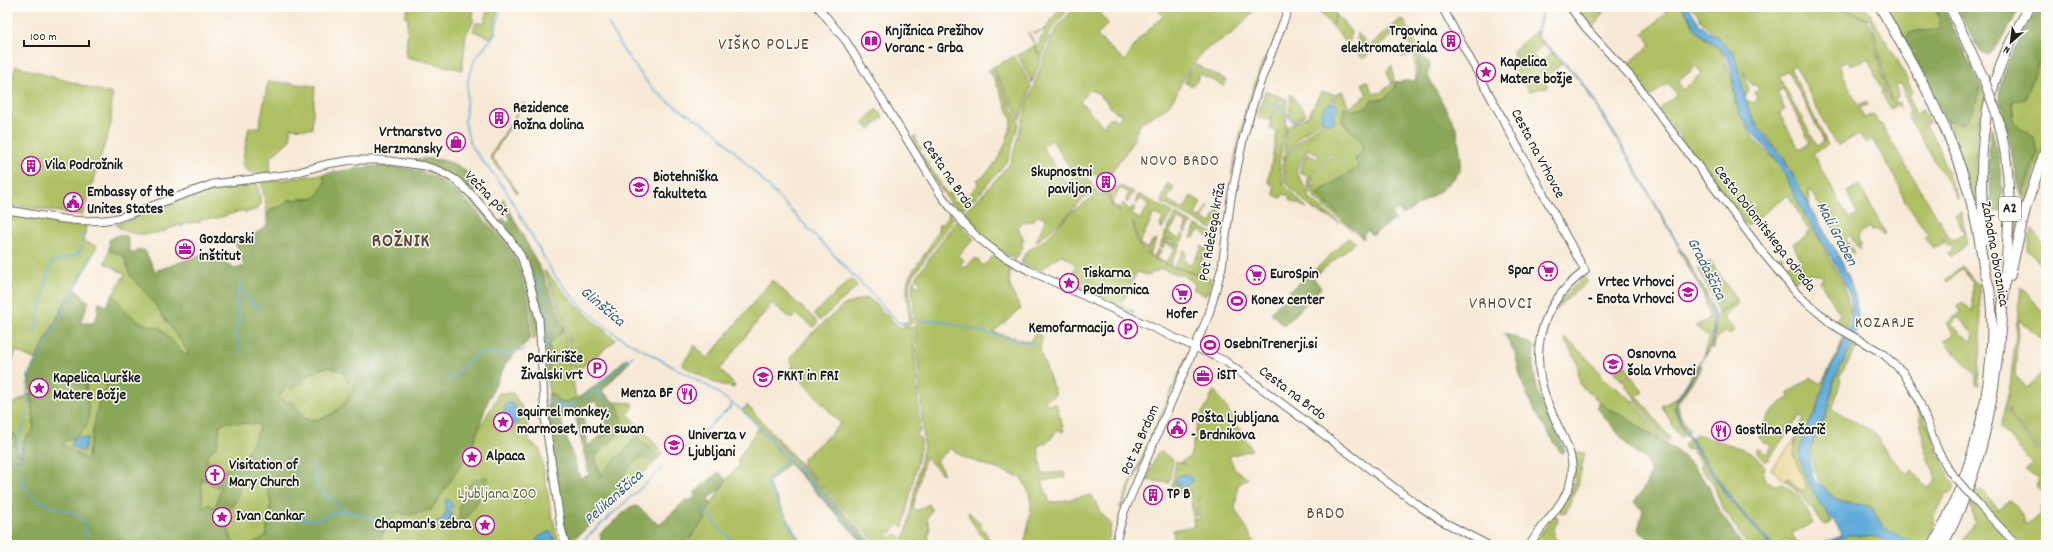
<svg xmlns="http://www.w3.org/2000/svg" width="2053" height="552" viewBox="0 0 2053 552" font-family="Dekko,sans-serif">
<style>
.green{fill:#aec063;stroke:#656e40;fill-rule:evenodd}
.forest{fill:#8aa659;stroke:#53613a;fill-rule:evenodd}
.sand{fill:#eeda9e;stroke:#857b5d}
.water{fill:#61abd9;stroke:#3e647a}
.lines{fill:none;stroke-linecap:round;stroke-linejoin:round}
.stream{stroke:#61abd9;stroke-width:1.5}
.secondary-casing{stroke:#69645d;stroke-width:9}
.highway-casing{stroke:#69645d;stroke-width:11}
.secondary{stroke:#fff;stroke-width:7}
.highway{stroke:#fff;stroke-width:9}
.secondary-bridge-casing{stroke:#69645d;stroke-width:9;stroke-linecap:butt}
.highway-bridge-casing{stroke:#69645d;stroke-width:11;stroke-linecap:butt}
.secondary-bridge{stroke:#fff;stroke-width:7}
.highway-bridge{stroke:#fff;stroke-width:9}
.labels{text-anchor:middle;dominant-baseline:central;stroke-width:3;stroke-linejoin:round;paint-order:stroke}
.shield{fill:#fdfcf7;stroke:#605f5e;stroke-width:1}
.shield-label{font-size:14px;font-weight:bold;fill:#1c1c1c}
.poi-label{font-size:15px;font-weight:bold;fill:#1c1c1c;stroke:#fdfcf7;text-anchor:start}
.street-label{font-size:15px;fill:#1c1c1c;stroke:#fdfcf7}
.park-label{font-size:15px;fill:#565e38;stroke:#fdfcf7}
.neighbourhood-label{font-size:16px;letter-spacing:1px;fill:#5e4737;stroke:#fdfcf7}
.water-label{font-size:16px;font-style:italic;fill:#3b5c71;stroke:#fdfcf7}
.quarter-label{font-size:17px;letter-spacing:1px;fill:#5e4737;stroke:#fdfcf7}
.district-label{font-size:19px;font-weight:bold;letter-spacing:1px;fill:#5e4737;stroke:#fdfcf7}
</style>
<rect width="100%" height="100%" fill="#fdfcf7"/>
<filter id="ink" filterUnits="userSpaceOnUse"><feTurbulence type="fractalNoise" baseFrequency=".025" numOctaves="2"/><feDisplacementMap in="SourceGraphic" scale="8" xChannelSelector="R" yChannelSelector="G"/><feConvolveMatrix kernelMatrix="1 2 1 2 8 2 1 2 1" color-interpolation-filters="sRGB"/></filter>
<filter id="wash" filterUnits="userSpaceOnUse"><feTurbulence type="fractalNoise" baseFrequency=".012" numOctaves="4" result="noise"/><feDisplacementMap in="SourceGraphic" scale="16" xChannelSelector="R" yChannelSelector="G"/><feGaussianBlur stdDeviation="0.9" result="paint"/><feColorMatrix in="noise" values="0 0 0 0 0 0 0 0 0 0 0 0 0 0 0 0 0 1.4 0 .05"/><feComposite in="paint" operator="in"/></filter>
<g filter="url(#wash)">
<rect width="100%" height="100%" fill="#f8e9d6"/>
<g class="green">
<polygon points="408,7 475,7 472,18 474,20 466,35 462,70 406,57 408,18 405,17"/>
<polygon points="488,7 498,7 494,33 491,38 473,31 476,23 484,23"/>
<polygon points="1060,7 1069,9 1052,28 1041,59 1028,32 1036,45 1041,43 1039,40 1045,33 1043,30 1035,34 1036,37 1033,31 1035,33 1046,28"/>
<path d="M1075 7H1094L1108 23 1097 36 1125 61 1139 39 1163 16 1156 7H1257L1234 32 1203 51 1182 81 1177 93 1169 105 1163 110 1142 122 1136 132 1134 142 1132 141C1127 154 1117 161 1110 176L1102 173 1098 176 1094 174 1087 177 1097 193C1080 196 1073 211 1061 222 1053 229 1044 235 1036 242L1046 218 1038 215 1032 222 1030 221 1017 225 1024 240 1021 241 1023 248 1015 260 998 249 960 215 984 193 1011 162 1027 104 1055 30ZM1090 90 1099 94 1116 113 1121 112V117L1117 120 1111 117 1103 126 1080 101ZM1052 140 1075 176 1066 183 1042 146Z"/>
<polygon points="1319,7 1331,7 1336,13 1332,26 1319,11"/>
<polygon points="1575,7 1606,7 1592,30 1576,11"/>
<path d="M1657 7H1682L1696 31 1722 52 1732 78 1735 101 1740 114 1754 139 1772 157 1782 170 1842 281 1851 311 1847 329 1835 321 1840 314 1820 282 1823 278 1821 275 1803 274 1792 284 1773 260 1782 256 1786 265 1800 259 1793 243 1807 236 1806 234 1810 232 1788 195 1747 226 1659 109 1677 95 1668 83 1650 97 1631 71 1632 68 1628 69 1626 66 1651 44 1643 34 1666 13V10H1661ZM1696 66 1702 73 1683 90 1678 82Z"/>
<path d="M1692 7H1747C1757 12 1766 12 1775 7H1837L1866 19 1872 30 1886 92 1895 106 1891 109 1881 92 1882 90 1868 58 1850 66 1848 61 1839 65 1858 106 1867 102 1868 105 1859 109 1864 118 1873 114 1879 124H1881L1951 240 1964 233 1955 215 1961 211 1967 243 1964 247 1951 257 1949 254 1953 249 1950 244 1947 245 1943 237 1946 235 1944 232 1941 235 1944 243 1933 248 1924 238 1928 234 1905 202 1900 187 1872 139 1866 143 1859 134 1838 146 1836 141 1834 142 1795 65 1790 68 1828 145 1813 153 1815 157 1849 219 1857 214 1847 192 1859 185 1886 234H1882L1877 229 1872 230 1870 227 1860 233 1858 238 1861 245 1860 250 1850 235 1846 238 1855 253 1853 254 1843 240H1840L1825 212H1824L1809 189 1808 194 1810 208 1784 157 1754 121 1746 100 1752 103 1755 102 1757 97 1755 93 1759 89 1755 85H1752L1743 71 1749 90 1745 98 1734 53 1703 23ZM1787 72H1789L1824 141 1817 146 1779 77ZM1783 89 1810 142 1799 149 1779 113 1785 110 1777 92Z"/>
<polygon points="1842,7 1866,7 1898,61 1913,92 1909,95 1915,115 1922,110 1929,122 1927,125 1907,114 1909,113 1906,98 1904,97 1902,84 1896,84 1898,97 1895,98 1896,103 1899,102 1900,109 1892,101 1887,89 1873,27 1870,20"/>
<polygon points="1883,7 1934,7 1940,21 1940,28 1932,31 1926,31 1905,44"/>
<polygon points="1336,14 1351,32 1348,45 1333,27"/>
<polygon points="1401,19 1404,20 1420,52 1417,54 1419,74 1416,80 1414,55 1401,57 1412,48 1398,31 1363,59 1359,55 1357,39 1365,47 1357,37 1357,32 1369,46"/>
<polygon points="1537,30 1537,36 1543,44 1533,55 1537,59 1534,62 1538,65 1552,53 1563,63 1544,79 1548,87 1529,91 1517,76 1513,51"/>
<path d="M2046 44V138L2014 241 2016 205 2019 206 2037 153 2033 137C2015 127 2012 122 2013 101L2025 99Z"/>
<polygon points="1034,46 1041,60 1032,83 1018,55"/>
<polygon points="1015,56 1031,86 1020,119 993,67"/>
<polygon points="1264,58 1266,58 1248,112 1232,175 1231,175 1245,111"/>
<polygon points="1196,65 1226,80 1224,86 1199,73 1197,81 1192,86 1187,84 1188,81 1186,83 1184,82"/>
<polygon points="1392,65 1395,88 1384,99 1372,100 1367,107 1353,111 1348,108 1344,124 1360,139 1363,151 1359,154 1358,167 1318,193 1318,196 1364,238 1363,239 1314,198 1313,175 1333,155 1332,153 1311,175 1311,195 1307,187 1308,176 1299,171 1307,154 1317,159 1319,155 1308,149 1296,170 1311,200 1340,223 1314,210 1286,184 1282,163 1299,141 1323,122 1331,124 1335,121 1334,115 1339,108 1334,103 1336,94 1342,91 1349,108 1367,95 1362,83 1367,81 1373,93 1380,93 1392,84 1387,71"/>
<polygon points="16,66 112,94 111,124 82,215 7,205 7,92"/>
<path d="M992 68 1019 122 1008 160 982 191 958 213C946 197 916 156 913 137H917L915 139 922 149 920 151 945 191 948 195 950 192 956 202 963 200 978 185 977 180C998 167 1007 144 1012 120L994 78 991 75 989 69Z"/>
<polygon points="268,81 315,86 312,129 291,128 290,140 270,158 271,172 256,173 247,171 242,163 249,127 259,128"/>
<polygon points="1980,84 1985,97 1978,129 1975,156 1976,205 1945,119 1949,122 1979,93"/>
<polygon points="1265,91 1284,98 1271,114 1270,120 1257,117"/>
<polygon points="1321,92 1334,94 1332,102 1325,107 1322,120 1299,137 1283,160 1287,127 1308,116"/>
<polygon points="1291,94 1306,114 1294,122 1289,116"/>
<polygon points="1287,98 1286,126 1279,163 1284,185 1307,208 1289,200 1290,196 1283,194 1281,198 1274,195 1274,186 1268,182 1277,131 1269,129 1270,126 1273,127 1270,124 1272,115"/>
<polygon points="524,102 492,157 518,192 517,193 490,157"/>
<polygon points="876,109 883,117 870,130 863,123"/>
<polygon points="1908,117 1925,126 1933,135 1958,199"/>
<path d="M409 166C420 167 432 169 442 174 465 186 512 240 522 264 531 287 536 312 537 336L533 340C533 308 527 273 509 246 503 236 493 228 486 218 462 191 445 175 409 166Z"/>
<polygon points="323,174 325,182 316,198 289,200 282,206 271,209 267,217 266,204 261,183"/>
<path d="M257 183 261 204 257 209 245 213 244 210 218 218 200 219V223L197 222 184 224 182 227 181 225 168 229 166 231C151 235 128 237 116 225L202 193 229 186Z"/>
<polygon points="1167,184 1174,187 1167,200 1184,209 1191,196 1201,202 1195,215 1201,218 1209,205 1202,219 1211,223 1218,210 1220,211 1221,221 1219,221 1218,232 1216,231 1218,226 1214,224 1212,229 1161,202"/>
<path d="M1120 186 1134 192 1127 203 1126 199 1129 193 1120 188 1112 204 1120 209 1123 203 1129 210 1134 205 1135 208 1132 215 1140 219 1149 205 1142 199H1139L1137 204 1135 203 1138 194 1172 212 1162 229 1160 225 1163 218 1155 214 1153 216H1150L1152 218 1139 244 1148 249 1152 241 1156 240 1150 254C1132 241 1140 238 1133 222L1136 241 1143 251 1163 264 1211 279 1208 292 1205 295 1193 289 1195 285 1192 281 1182 275 1160 269 1156 272 1153 271 1150 276 1137 272 1121 305 1135 312 1132 313 1075 286 1077 280 1072 276 1076 265 1065 256 1060 255 1041 270 1034 269 1021 262 1026 252 1046 239 1074 210 1098 194H1108C1111 203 1109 210 1121 212 1109 206 1113 205 1108 193Z"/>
<polygon points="7,213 86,225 84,242 97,246 75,289 67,299 36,360 16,351 13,359 8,358 11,343 7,342"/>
<path d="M950 213 954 218 909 282 912 323 908 327H904L903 324 901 323 908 322 909 318C908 306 905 289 909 278 915 265 939 238 939 224L941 225 949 216 948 214Z"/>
<polygon points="1176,214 1192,223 1185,233 1184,230 1187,223 1178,219 1169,233 1179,239 1182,234 1184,235 1180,246 1174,243 1174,241 1163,238"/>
<path d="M956 220 974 239 959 255 964 260 960 265 964 268 976 258 983 266 994 255 1011 265 1009 283 1013 294 1021 309 993 332 1030 342 1036 331 1042 337 1040 348 1041 354 1056 395 1045 400 1047 405 1056 403 1064 431 1062 433 1058 429 1049 441 1038 446 1042 474 1064 472 1066 477 1042 481 1050 503 1092 495 1100 512 1111 524 1108 545H1024C1029 520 1038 499 1020 477L962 457 951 448 936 461 944 473 942 474 925 457 913 509 918 510 929 504 932 510 927 518 930 529 927 545H901L907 529 924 445 912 283 915 279 914 284 918 286 920 284V281L916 278Z"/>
<polygon points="1196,225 1219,236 1218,245 1212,243 1210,239 1206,237 1207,235 1199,230 1194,238 1191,238"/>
<polygon points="2032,229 2046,247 2046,273 2031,253 2027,250"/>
<polygon points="1348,238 1356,242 1320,272 1316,269"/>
<polygon points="1163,239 1179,247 1170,266 1153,257 1159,249 1161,252 1160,254 1157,253 1157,259 1166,263 1175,249 1166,243 1163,248 1160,247"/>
<polygon points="1201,246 1208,250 1208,252 1204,251 1203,257 1206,258 1202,258 1200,265 1203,267 1200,266 1197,274 1174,267 1184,250 1186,254 1183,260 1191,265 1201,249"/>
<path d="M1679 248 1709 300 1713 317 1708 319C1712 302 1686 265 1678 249Z"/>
<path d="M109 250 124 256 130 275 148 295 189 353 185 355C177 345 167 338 161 328 136 325 127 314 113 294L125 274 105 263Z"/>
<polygon points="1711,262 1736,299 1718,314 1713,297 1698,269 1706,263"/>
<path d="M1962 266 1976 283 1979 284 1981 341 1978 385H1975L1976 375 1944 341 1954 334 1947 323 1961 312 1957 306 1962 302 1973 312V282L1962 269 1947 282 1945 280ZM1958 317 1974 335 1971 342 1964 335 1962 336 1952 324Z"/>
<polygon points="544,270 578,307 616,340 582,367 574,369 566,326"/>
<polygon points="1585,277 1587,282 1562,303 1555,312 1562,297"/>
<polygon points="851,279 858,286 820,320 814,314"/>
<polygon points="772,280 818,322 814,327 795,314 792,319 772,303 720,369 735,386 734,388 712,382 682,365 695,345 707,359"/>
<polygon points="2021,287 2046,315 2046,343 2019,320 2015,375 2027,388 2046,368 2046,458 2011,415 2009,408 2008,413 2046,461 2046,495 2036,487 2039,479 2025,470 2033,464 2000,427 2010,387"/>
<polygon points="865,298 870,299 898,326 906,329 913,327 920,432 916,432 917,436 921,439 921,445 903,527 899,525 890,534 887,531 885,532 891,538 895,534 901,536 898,545 878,545 803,465 803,459 841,424 791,369 792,362 790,358 813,332 844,305"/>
<polygon points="1737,300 1738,303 1724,318 1734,330 1730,335 1725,331 1715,340 1713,349 1711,348 1715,333 1714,318"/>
<polygon points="1713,318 1713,337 1707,354 1704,353 1709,337 1695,326"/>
<path d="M564 327 576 398 567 402H560L554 395 549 393 546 372 548 371 552 358 548 345C553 338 561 336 564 327Z"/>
<path d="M1843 336 1846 337 1827 375 1817 409 1802 435H1804L1800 456 1801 462 1819 501 1831 518 1830 523 1824 525 1814 513 1813 508 1809 507 1802 496 1786 481 1787 478H1789L1796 488 1807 489C1798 472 1787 451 1799 433V426L1804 419 1800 416 1766 462 1755 451 1757 447 1767 454 1772 446 1766 442 1765 444 1759 438C1764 420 1772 407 1789 398L1788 393 1811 377 1821 384 1838 353Z"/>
<polygon points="1565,337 1593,364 1605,380 1633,401 1669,447 1621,414 1608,409 1580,385 1577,361 1566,343"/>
<path d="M1855 342 1859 344 1839 377 1841 381 1832 409 1874 432 1888 455 1908 474 1912 470 1921 480V483L1927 487 1933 483C1938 474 1930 466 1927 457 1921 438 1922 417 1914 399L1916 398 1949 477 1955 484 1953 492 1945 494 1935 514 1931 538 1927 545C1912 545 1891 536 1881 524 1878 520 1876 513 1872 508 1867 502 1843 507 1830 494 1820 485 1810 464 1811 450 1811 444 1822 424 1826 415 1830 404 1831 391 1835 380 1839 367 1848 353 1855 342Z"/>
<polygon points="1616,354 1632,374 1622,381 1607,361"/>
<polygon points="1187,356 1121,508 1120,508"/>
<polygon points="1701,365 1702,367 1678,403 1680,415 1690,431 1687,433 1682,425 1675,404"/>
<path d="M328 367 343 372 344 376 356 379C350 403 331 423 305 419 294 402 290 407 279 396L286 386 292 389C303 381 314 369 328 367Z"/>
<polygon points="1632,377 1643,392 1635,398 1624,383"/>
<path d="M89 380 108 383 100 396 87 461 62 444C67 439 75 438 81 433 96 420 85 400 86 383Z"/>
<path d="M1214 390 1228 410 1252 450 1229 456 1235 470 1248 478 1238 485 1235 509 1256 545H1190L1188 543 1174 541 1173 530 1194 526 1193 518 1198 520 1200 519C1196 512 1197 504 1200 496L1195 504 1196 516H1193L1190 491 1171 494V491L1176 461 1186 465 1180 462 1190 457 1199 418 1208 403Z"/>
<polygon points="499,393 513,393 524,411 529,433 531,435 528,439 540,450 551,512 560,545 262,545 442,489 492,407"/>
<path d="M30 394 34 422 33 431C23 438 21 449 20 461L17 462 16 436 7 430V403L13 404Z"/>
<polygon points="1638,397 1670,438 1667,441 1635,400"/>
<polygon points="1678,397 1674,407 1681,426 1686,434 1681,437 1677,433 1662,406"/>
<polygon points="614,402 632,403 633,408 627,413 663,453 659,457 636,436 601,480 595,456 618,435 617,405"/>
<polygon points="747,405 874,545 870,545 775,441 742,411"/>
<polygon points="228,422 258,424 260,428 245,457 223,472 209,464 207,465 207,455 217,446 220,425"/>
<polygon points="758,428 867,545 865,545 789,463 768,483 802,545 687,545 696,529 706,519 704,516 729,476 740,465 737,461"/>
<path d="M1697 434C1720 444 1751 445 1765 467L1763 473 1765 480 1774 485 1783 484 1800 497 1813 523 1792 533 1797 545H1789L1790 544 1788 539 1781 543 1782 545H1773C1739 514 1715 476 1691 438Z"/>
<polygon points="1690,439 1728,498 1770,545 1747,545 1721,505 1713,483 1700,467 1701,464 1691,448 1686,450 1684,444"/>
<polygon points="1162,452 1173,460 1169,483 1146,480 1157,454"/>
<path d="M1573 452 1585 453 1578 485 1566 512 1562 513 1559 510C1573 492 1578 474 1573 452Z"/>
<path d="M641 457 655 462 629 488 617 495 615 492C621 477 628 467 641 457Z"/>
<polygon points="247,473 257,482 267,485 271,502 266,536 251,545 233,545 225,514 235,502"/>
<polygon points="201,479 222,485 216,506 203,508"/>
<path d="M1982 490 1999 510 2010 501C2017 506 2023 515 2024 524L2031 523 2042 513 2040 508 2046 503V545H2021L1974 495 1975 491Z"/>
<polygon points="1970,502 1980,510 2013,545 1960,545 1976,521 1974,520"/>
<path d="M968 512C980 520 984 532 993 545H988L970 519Z"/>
<path d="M1553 516H1557L1558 520 1554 529V537L1563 545C1556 545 1551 539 1545 540L1542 544 1536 541Z"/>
<polygon points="1849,535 1878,537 1898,545 1824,545"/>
</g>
<g class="forest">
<path d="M1934 7H1943L1980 84C1978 99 1974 116 1961 125L1945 119 1905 44 1908 34C1919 28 1929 33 1939 28L1940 21Z"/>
<polygon points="1956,7 2020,7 2002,40 1988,55 1980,51"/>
<path d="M2039 7H2046V44L2025 99 2013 101C2012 122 2015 127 2034 137L2037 153 2021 197 1999 96C2002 64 2022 34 2039 7Z"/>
<polygon points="1420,52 1430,64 1428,76 1457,129 1461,160 1459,173 1440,191 1403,215 1398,210 1393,211 1392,216 1395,220 1372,235 1368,230 1363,234 1364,238 1318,196 1318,193 1358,167 1355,158 1363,150 1360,139 1342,121 1344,107 1353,111 1367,107 1372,100 1384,99 1395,88 1395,82 1416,80 1419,74 1417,53"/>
<path d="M1991 127C1999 156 2004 182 2001 212L1991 211 1989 146Z"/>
<path d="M416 159C442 157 465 163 478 186L474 193 459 180 412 161Z"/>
<path d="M382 166C430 167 455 186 485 221 492 229 501 237 507 246 524 272 532 309 530 339L506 363 488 401 471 450 431 510 409 515 397 512 381 537 383 545H380L379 541 374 537 364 538 362 545H251L266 536 271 503 267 485 257 482 247 473 235 502 225 514 233 545H7V430L16 436 17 461H20L24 440 33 431 34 422 28 375 67 299 75 289 89 302 80 323H93L97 316 99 302 106 306 113 294C127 314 136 325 161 328 167 338 177 345 185 355L189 353 148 295 130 275 124 256 109 250V240L118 235 127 236 131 254 140 249 145 251 155 271 215 250 219 258 235 269 244 266 235 241 258 232 267 226V217L271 209 282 206 289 200 316 198 325 182 323 174 364 167ZM328 367 343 372 347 381 350 382 354 378 356 379C350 403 331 423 305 419 301 413 297 405 290 402 285 401 283 401 279 397L286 386 292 390C303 381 314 369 328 367ZM89 380 108 384 100 396 87 460 62 444C67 439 75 438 81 433 96 420 85 400 86 384ZM228 422 258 424 260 428 245 457 223 472 218 462H211L207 465V455L217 446 220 425ZM201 479 209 481 215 488 221 485 216 506 212 508 210 504 203 508Z"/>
<path d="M503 198 543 274 564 327C560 338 541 343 552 356L548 371 544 372 531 277 499 222 504 218 507 222 511 219 502 208Z"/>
<path d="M1316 269 1320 272 1313 277 1321 288 1284 326 1271 313 1282 300 1289 297 1291 294 1289 291C1299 284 1306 276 1316 269Z"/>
<polygon points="1504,333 1532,344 1534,349 1533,366 1538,393 1565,451 1561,453 1532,407 1521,380 1515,353"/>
<path d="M627 358 630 361 602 391 617 405 625 425 618 435 595 456 601 479 602 473 629 446 636 436 659 457 655 462 641 457C628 467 621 477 615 492L619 499 572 541 566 536 562 516 547 411 549 393 554 395 560 402C583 403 610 372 627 358ZM595 401 599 406 609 429 588 446 582 411V407ZM575 414 589 475 580 478 560 418Z"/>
<polygon points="1600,401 1608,409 1621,414 1654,438 1674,449 1690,462 1708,485 1716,505 1742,545 1648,545 1649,539 1638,530 1643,510 1635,504 1635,501 1646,484 1650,474 1649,466 1645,459 1630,448 1597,408"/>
<polygon points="719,472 726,480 720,489 707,500 712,504 704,516 706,519 683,545 602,545 600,534 630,507 637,506 659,525 687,499 689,501 696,496 694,493"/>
<path d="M486 477H489L475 506 460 525C457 508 461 492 473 480Z"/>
</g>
<polygon class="sand" points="1795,439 1794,457 1807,489 1805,490 1796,488 1789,478 1785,480 1771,469"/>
<g class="water">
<path d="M1541 7C1547 15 1536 27 1538 37L1573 71 1588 90 1632 162 1708 297C1724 332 1711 347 1692 376 1687 385 1682 394 1676 402L1675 407 1682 425 1723 487 1738 507 1773 545 1767 542 1728 498 1684 432 1674 408 1676 400 1711 345 1714 325 1709 300 1631 163 1580 81 1537 37C1534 27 1543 18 1541 7Z"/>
<path d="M1683 7H1689L1700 25 1718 38 1734 53 1749 112 1758 128 1784 159 1788 169 1796 180C1815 224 1854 265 1858 315 1859 338 1847 355 1837 374 1831 384 1831 398 1828 409 1818 439 1800 445 1815 480L1826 489 1830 495 1841 502 1853 505 1863 504 1872 509 1884 528 1917 545H1898L1878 537 1849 535 1829 543 1819 545 1841 536C1839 524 1830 518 1824 509 1816 498 1802 472 1800 460 1797 442 1810 425 1817 409 1822 397 1823 383 1829 372 1838 353 1851 335 1852 313 1853 282 1813 231 1798 202 1791 189 1786 174 1777 162 1765 146 1750 132 1740 114 1731 95 1737 70 1724 53 1718 45 1706 40 1699 32 1692 25 1688 15 1683 7Z"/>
<polygon points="1330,103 1336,104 1339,108 1334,115 1334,122 1331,124 1323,122 1321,115 1325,107"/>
<polygon points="508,403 512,403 519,415 519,422 512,426 504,418 505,405"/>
<polygon points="78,436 80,438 88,438 83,452 71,446 74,438"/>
<polygon points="1185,474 1191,478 1193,482 1185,487 1177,485 1175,481 1178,476"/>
<polygon points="448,499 453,507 449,510 452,514 448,523 442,524 435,522 442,520 446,513 445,500"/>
<polygon points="551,531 556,545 548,545 545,541 539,541 536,545 534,545 538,537"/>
</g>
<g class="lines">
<g class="stream">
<polyline points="501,7 495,34 475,59 468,80 465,122 469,140 474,150 505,189 554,275 582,307 618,336 711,388 743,411 760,428 869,545"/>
<polyline points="608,23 623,50 651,87 670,103 715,131 899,323 909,324"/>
<polyline points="1265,101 1278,106"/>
<polyline points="1280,106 1294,123"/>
<path d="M536 275C546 304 555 317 546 348"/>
<polyline points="239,288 259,310"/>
<polyline points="918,322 935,320 1030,344 1035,343"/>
<polyline points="35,332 50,263 79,254 84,232"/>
<polyline points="239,353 240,345 234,333 239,322 236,302 240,281"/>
<polyline points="27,379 91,259 90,256"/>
<polyline points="447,382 477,354 505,354 524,350"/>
<polyline points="596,390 604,401"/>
<polyline points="585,398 633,356"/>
<polyline points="548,401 551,401 562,406 576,403"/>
<polyline points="607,406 611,411"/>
<polyline points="557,413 560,408 565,410 570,405"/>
<polyline points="684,449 731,407 732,403"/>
<polyline points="789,459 766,482 801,545"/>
<polyline points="19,463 19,437 28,414 27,383"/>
<polyline points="313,464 317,486 335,504 348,511 387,523 403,522 410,524"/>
<path d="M21 470C20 487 28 493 41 501 45 503 50 507 55 508 65 510 75 512 83 519L85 532 92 545"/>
<polyline points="704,510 735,545"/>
<polyline points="291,518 317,520 332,513 346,511"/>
<polyline points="578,545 664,467"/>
</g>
</g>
</g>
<g filter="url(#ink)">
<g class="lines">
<g class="secondary-casing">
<g id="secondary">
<polyline points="818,7 846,41 941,195 957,216 977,237 999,254 1028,270 1225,361 1418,505 1438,519 1488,545"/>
<path d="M1442 7 1585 271C1536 307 1527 359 1552 413 1560 432 1574 451 1572 473 1570 501 1543 521 1530 545"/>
<polyline points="1570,7 1586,28 1632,78 1764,254 1799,296 1833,325 1882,353 1903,372 1918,398 1938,451 1950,472"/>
<path d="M7 210C42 215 82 226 118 218L213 184 292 174 327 164 353 160H383L425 166 440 171 456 180 473 196 509 238 521 256 529 279 539 318 545 418 561 528 566 545"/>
<polyline points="1980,506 2017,545"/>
<polyline points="1115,545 1124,512 1209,314 1222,267 1231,198 1244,135 1257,91 1289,7"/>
</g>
</g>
<g class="highway-casing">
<g id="highway">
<path d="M1880 7C1909 57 1939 108 1959 163 1971 195 1978 229 1983 263 1984 273 1989 282 1990 292 1999 377 1975 471 1933 545"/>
<polyline points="1950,7 1983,77"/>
<path d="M1985 240C1976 151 1981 84 2030 7"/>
<polyline points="2010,276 2026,207 2046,148"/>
<path d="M1943 545C1988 459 1996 387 2004 292 2009 227 2015 176 1996 112"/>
</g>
</g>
<use href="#secondary" class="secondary"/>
<use href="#highway" class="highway"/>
<g class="secondary-bridge-casing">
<polyline id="secondary-bridge" points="1950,472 1980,506"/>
</g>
<g class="highway-bridge-casing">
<polyline id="highway-bridge" points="1983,77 1996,112"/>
</g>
<use href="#secondary-bridge" class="secondary-bridge"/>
<use href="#highway-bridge" class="highway-bridge"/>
</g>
</g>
<defs>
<g id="library-ring" transform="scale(1)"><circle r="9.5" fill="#fdfcf7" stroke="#b5179e" stroke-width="1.5"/><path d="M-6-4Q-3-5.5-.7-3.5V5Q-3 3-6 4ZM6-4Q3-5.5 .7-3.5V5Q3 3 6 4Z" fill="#b5179e"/></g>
<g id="building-ring" transform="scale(1)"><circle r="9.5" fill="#fdfcf7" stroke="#b5179e" stroke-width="1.5"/><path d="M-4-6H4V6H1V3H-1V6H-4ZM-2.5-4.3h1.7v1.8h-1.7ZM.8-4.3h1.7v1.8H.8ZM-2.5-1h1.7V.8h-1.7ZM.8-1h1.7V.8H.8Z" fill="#b5179e"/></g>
<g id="sight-ring" transform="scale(1)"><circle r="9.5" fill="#fdfcf7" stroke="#b5179e" stroke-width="1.5"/><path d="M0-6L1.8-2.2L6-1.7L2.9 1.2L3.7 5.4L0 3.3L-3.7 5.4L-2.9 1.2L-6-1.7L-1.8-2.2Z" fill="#b5179e"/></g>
<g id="shop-ring" transform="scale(1)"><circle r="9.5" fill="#fdfcf7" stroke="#b5179e" stroke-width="1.5"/><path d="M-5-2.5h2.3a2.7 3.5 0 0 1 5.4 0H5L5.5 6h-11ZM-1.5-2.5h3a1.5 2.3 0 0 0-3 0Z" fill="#b5179e"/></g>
<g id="university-ring" transform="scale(1)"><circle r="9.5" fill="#fdfcf7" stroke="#b5179e" stroke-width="1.5"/><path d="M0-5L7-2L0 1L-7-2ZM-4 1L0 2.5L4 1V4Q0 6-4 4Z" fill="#b5179e"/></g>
<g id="civic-ring" transform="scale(1)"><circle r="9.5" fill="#fdfcf7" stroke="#b5179e" stroke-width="1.5"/><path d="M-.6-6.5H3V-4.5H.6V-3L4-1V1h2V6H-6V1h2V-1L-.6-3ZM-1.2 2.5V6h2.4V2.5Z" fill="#b5179e"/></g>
<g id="office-ring" transform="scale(1)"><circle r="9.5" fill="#fdfcf7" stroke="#b5179e" stroke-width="1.5"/><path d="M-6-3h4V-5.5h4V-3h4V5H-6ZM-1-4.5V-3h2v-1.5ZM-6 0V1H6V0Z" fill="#b5179e"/></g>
<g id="supermarket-ring" transform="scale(1)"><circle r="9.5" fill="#fdfcf7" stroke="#b5179e" stroke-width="1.5"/><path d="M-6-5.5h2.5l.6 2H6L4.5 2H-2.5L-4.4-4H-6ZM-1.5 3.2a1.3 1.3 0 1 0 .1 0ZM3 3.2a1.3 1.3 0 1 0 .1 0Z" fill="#b5179e"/></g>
<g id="school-ring" transform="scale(1)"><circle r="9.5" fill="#fdfcf7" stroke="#b5179e" stroke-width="1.5"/><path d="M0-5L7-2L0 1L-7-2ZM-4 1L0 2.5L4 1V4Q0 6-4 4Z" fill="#b5179e"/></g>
<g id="stadium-ring" transform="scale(1)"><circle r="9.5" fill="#fdfcf7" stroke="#b5179e" stroke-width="1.5"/><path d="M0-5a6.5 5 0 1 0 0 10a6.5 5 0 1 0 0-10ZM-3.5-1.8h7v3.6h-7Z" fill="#b5179e"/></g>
<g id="parking-ring" transform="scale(1)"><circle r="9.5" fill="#fdfcf7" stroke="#b5179e" stroke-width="1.5"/><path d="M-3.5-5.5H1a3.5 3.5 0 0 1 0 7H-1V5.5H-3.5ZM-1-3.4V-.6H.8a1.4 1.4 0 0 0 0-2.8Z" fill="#b5179e"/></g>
<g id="restaurant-ring" transform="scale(1)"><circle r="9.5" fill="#fdfcf7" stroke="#b5179e" stroke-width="1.5"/><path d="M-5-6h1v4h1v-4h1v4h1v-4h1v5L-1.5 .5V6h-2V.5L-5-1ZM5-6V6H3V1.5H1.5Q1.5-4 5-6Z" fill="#b5179e"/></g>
<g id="church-ring" transform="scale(1)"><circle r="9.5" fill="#fdfcf7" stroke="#b5179e" stroke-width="1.5"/><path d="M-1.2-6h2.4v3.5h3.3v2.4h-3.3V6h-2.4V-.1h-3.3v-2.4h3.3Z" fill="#b5179e"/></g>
</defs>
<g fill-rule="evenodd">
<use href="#library-ring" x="871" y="41"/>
<use href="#building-ring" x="1451" y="41"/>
<use href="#sight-ring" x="1486" y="72"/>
<use href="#building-ring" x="499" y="118"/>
<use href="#shop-ring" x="456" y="142"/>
<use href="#building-ring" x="31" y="166"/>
<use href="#building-ring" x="1106" y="182"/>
<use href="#university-ring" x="639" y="187"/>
<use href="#civic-ring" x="73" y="202"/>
<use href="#office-ring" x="185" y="249"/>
<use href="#supermarket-ring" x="1548" y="271"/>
<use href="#supermarket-ring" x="1256" y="275"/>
<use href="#sight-ring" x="1069" y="283"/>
<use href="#school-ring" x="1688" y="292"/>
<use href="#supermarket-ring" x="1182" y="294"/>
<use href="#stadium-ring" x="1237" y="301"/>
<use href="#parking-ring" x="1128" y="329"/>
<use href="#stadium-ring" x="1210" y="345"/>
<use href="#school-ring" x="1613" y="364"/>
<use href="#parking-ring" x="597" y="368"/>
<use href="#office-ring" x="1203" y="376"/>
<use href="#university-ring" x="763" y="377"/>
<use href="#sight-ring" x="39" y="388"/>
<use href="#restaurant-ring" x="687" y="394"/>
<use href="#sight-ring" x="503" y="422"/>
<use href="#civic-ring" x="1177" y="428"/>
<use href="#restaurant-ring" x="1721" y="431"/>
<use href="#university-ring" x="674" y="445"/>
<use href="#sight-ring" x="472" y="457"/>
<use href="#church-ring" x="215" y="475"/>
<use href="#building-ring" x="1153" y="495"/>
<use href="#sight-ring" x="222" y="517"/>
<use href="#sight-ring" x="485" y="525"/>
</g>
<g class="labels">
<rect class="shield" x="1999" y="197" width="22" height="24" rx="3"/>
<g class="shield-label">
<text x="2010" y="209">A2</text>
</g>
<g class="poi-label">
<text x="885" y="32">Knjižnica Prežihov<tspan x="885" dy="17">Voranc - Grba</tspan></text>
<text x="1437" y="32" text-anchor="end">Trgovina<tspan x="1437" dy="17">elektromateriala</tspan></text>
<text x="1500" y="63">Kapelica<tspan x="1500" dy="17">Matere božje</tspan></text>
<text x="513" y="109">Rezidence<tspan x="513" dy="17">Rožna dolina</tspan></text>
<text x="442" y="133" text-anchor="end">Vrtnarstvo<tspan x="442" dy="17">Herzmansky</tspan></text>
<text x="45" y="166">Vila Podrožnik</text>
<text x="1092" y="173" text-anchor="end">Skupnostni<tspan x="1092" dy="17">paviljon</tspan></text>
<text x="653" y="178">Biotehniška<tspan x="653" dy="17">fakulteta</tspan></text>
<text x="87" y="193">Embassy of the<tspan x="87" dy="17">Unites States</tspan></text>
<text x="199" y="240">Gozdarski<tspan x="199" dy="17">inštitut</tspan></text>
<text x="1534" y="271" text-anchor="end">Spar</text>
<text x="1083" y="274">Tiskarna<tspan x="1083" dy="17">Podmornica</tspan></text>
<text x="1270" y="275">EuroSpin</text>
<text x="1674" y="283" text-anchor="end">Vrtec Vrhovci<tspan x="1674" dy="17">- Enota Vrhovci</tspan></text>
<text x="1251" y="301">Konex center</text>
<text x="1182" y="315" text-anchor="middle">Hofer</text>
<text x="1114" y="329" text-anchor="end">Kemofarmacija</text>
<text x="1224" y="345">OsebniTrenerji.si</text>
<text x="1627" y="355">Osnovna<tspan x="1627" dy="17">šola Vrhovci</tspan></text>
<text x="583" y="359" text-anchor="end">Parkirišče<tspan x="583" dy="17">Živalski vrt</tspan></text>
<text x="1217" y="376">iSIT</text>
<text x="777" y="377">FKKT in FRI</text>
<text x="53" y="379">Kapelica Lurške<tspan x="53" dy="17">Matere Božje</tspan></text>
<text x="673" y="394" text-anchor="end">Menza BF</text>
<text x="517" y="413">squirrel monkey,<tspan x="517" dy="17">marmoset, mute swan</tspan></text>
<text x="1191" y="419">Pošta Ljubljana<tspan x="1191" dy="17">- Brdnikova</tspan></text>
<text x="1735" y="431">Gostilna Pečarič</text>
<text x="688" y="436">Univerza v<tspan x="688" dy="17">Ljubljani</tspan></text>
<text x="486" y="457">Alpaca</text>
<text x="229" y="466">Visitation of<tspan x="229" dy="17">Mary Church</tspan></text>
<text x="1167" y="495">TP B</text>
<text x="236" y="517">Ivan Cankar</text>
<text x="471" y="525" text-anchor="end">Chapman's zebra</text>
</g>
<g class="street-label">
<text transform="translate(1537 154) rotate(62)">Cesta na Vrhovce</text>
<text transform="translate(947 175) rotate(56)">Cesta na Brdo</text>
<text transform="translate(486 194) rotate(46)">Večna pot</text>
<text transform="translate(1764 229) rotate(52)">Cesta Dolomitskega odreda</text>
<text transform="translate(1213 232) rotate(-80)">Pot Rdečega križa</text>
<text transform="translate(1994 254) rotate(80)">Zahodna obvoznica</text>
<text transform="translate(1292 394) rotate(37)">Cesta na Brdo</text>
<text transform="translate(1141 440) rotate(-66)">Pot za Brdom</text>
</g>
<g class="park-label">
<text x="497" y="495">Ljubljana ZOO</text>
</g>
<g class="neighbourhood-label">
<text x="1180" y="161">NOVO BRDO</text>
<text x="1885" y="323">KOZARJE</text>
</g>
<g class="water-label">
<text transform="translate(1836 234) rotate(62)">Mali Graben</text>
<text transform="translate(1706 269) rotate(63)">Gradaščica</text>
<text transform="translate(602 307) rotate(40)">Glinščica</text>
<text transform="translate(614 498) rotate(-42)">Pelikanščica</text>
</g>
<g class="quarter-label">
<text x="764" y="46">VIŠKO POLJE</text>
<text x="1501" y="305">VRHOVCI</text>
<text x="1326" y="515">BRDO</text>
</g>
<g class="district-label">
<text x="401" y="242">ROŽNIK</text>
</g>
</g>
<rect width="2053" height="552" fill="none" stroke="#fdfcf7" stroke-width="24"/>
<g transform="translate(2011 42) rotate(208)" stroke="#fdfcf7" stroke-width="3" paint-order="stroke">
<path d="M0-3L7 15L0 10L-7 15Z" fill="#1c1c1c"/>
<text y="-6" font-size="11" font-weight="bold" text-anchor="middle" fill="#1c1c1c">N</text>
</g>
<path d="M24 40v6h65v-6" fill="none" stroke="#1c1c1c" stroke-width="2"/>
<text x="30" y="40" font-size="12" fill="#1c1c1c" stroke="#fdfcf7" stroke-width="3" paint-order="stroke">100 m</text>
</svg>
